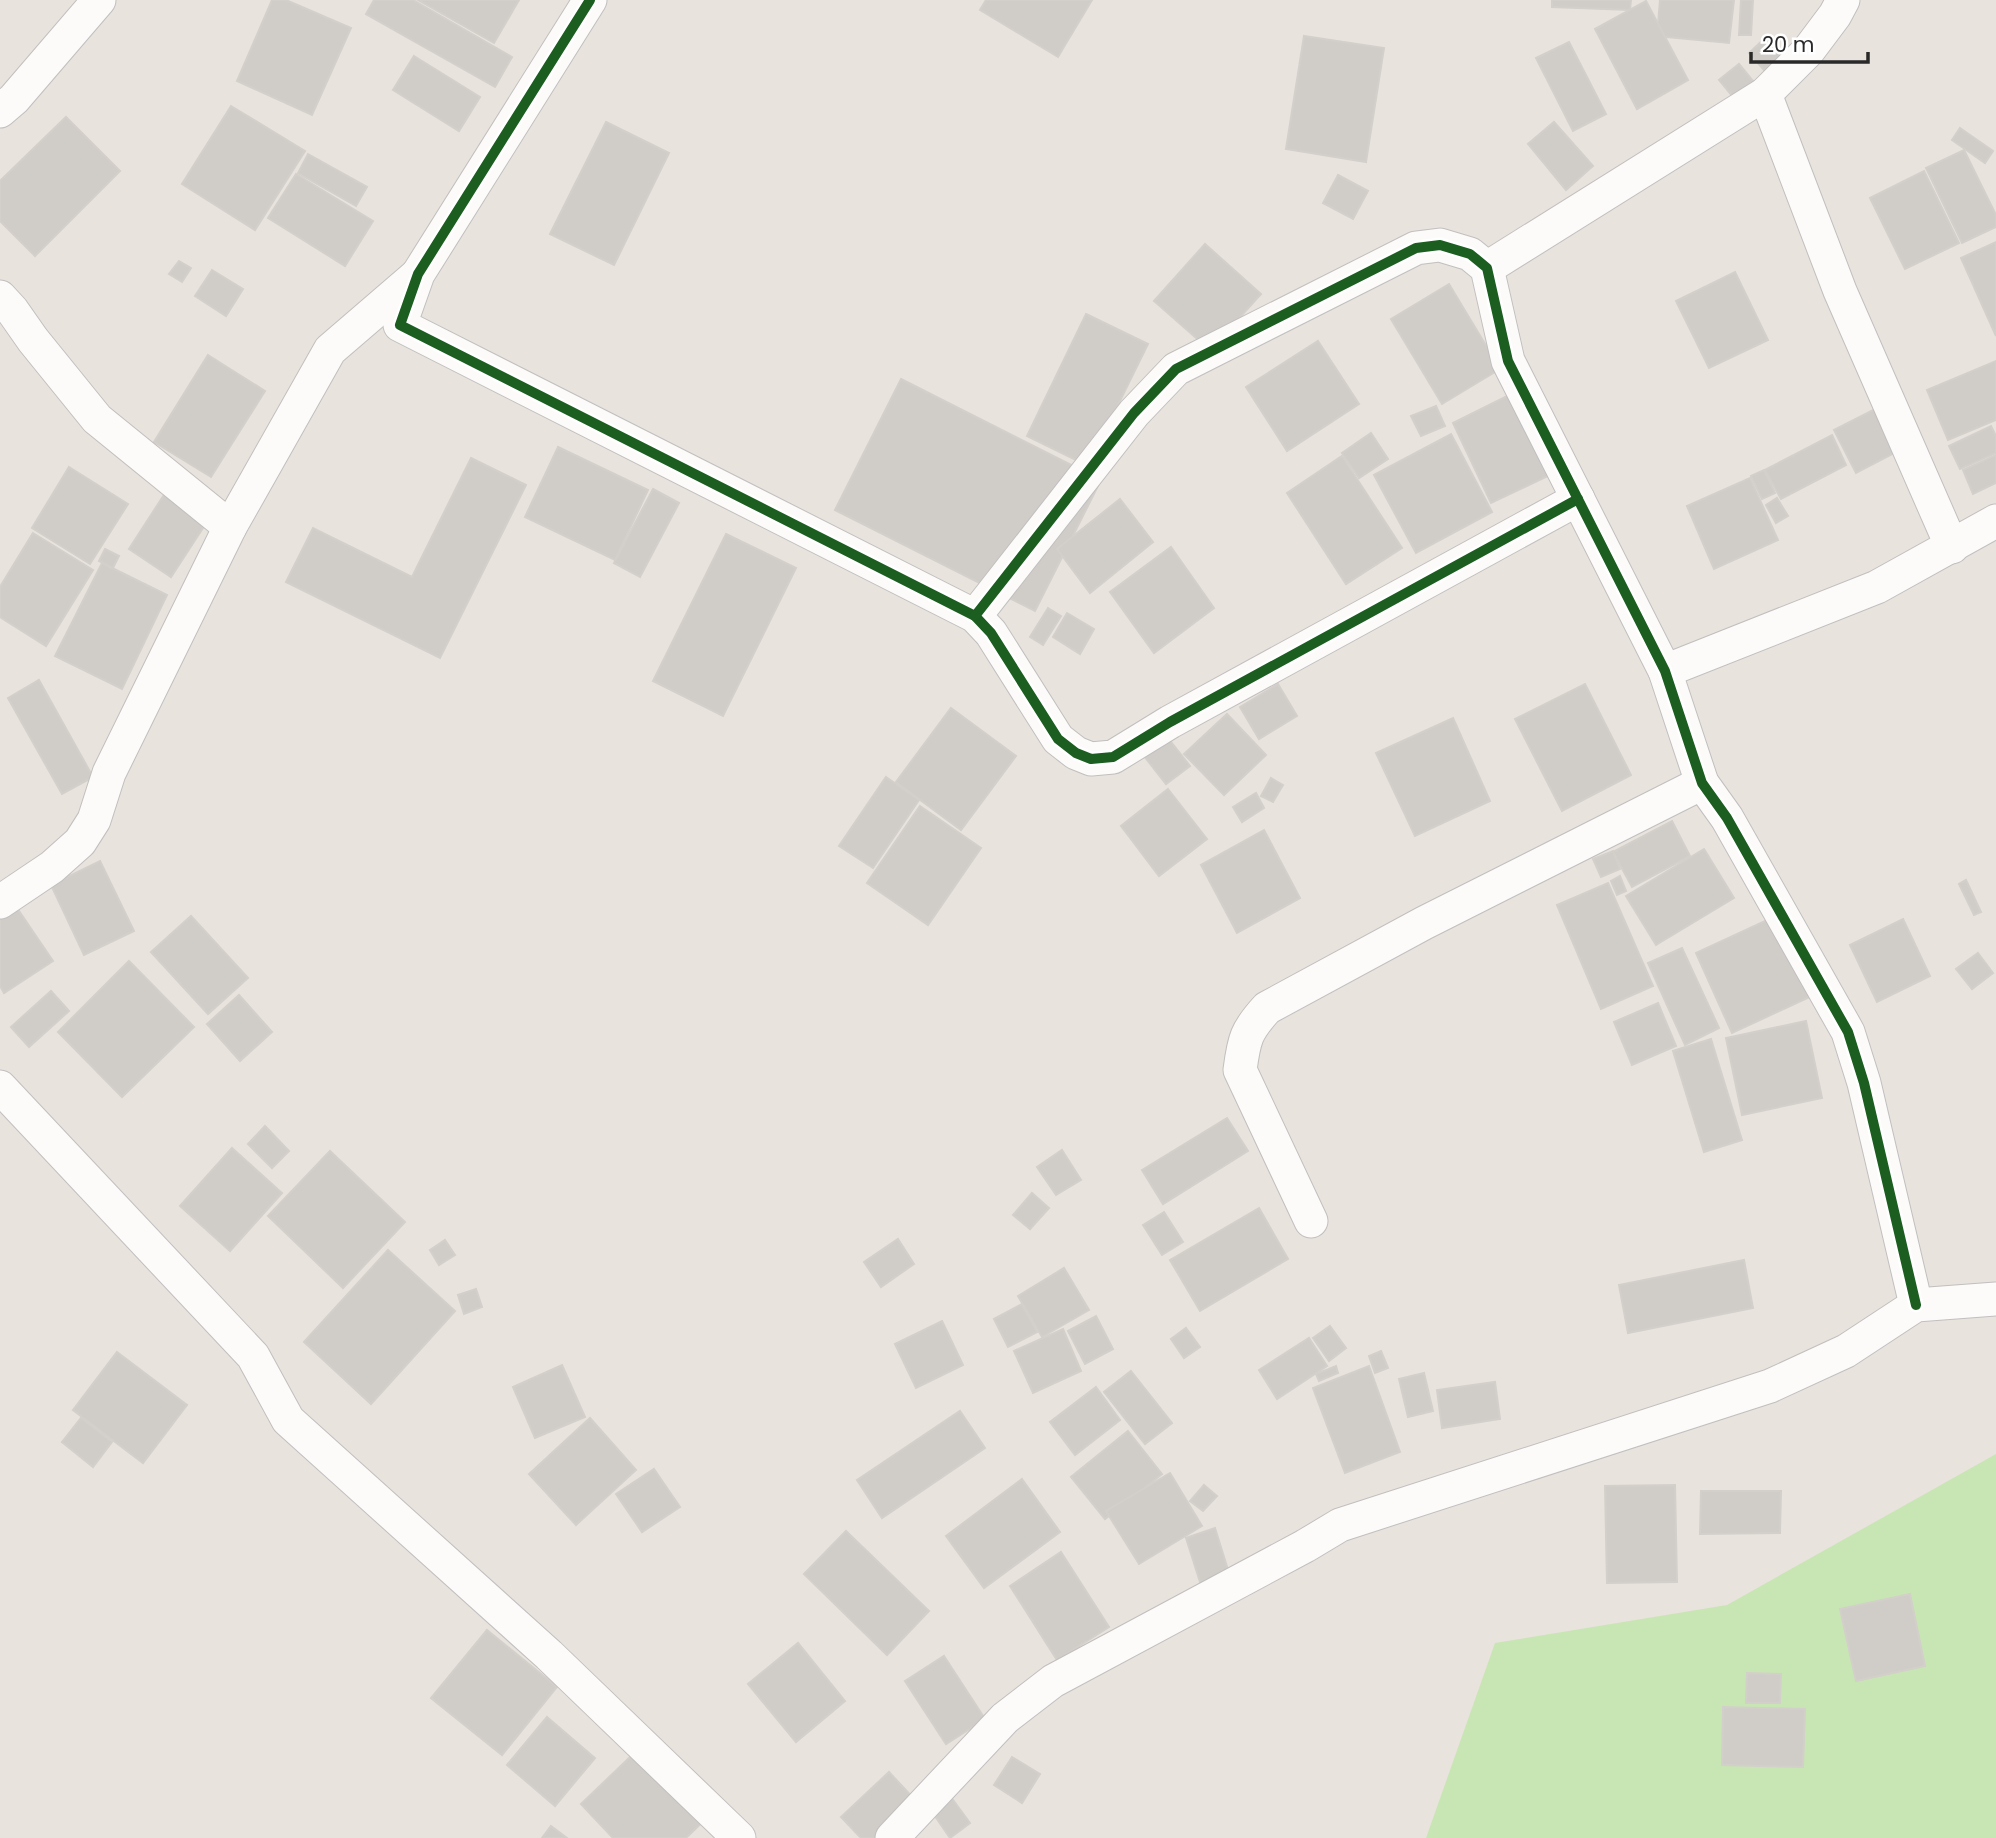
<svg xmlns="http://www.w3.org/2000/svg" width="1996" height="1838" viewBox="0 0 1996 1838" font-family="Poppins,sans-serif">
<style>
.green{fill:#c8e6b3}
.building{fill:#d0cdc9;stroke:#d3cfca;stroke-width:2}
.lines{fill:none;stroke-linecap:round;stroke-linejoin:round}
.minor-casing{stroke:#c1bfbf;stroke-width:35}
.minor{stroke:#fcfbfa;stroke-width:33}
.cycleway-casing{stroke:#fff;stroke-width:15}
.cycleway{stroke:#1b5e20;stroke-width:10}
</style>
<rect width="100%" height="100%" fill="#e8e3dd"/>
<polygon class="green" points="1996,1454 1996,1838 1426,1838 1495,1643 1727,1605"/>
<g class="building">
<polygon points="272,0 286,0 351,28 312,115 237,81"/>
<polygon points="374,0 413,0 512,57 495,87 366,14"/>
<polygon points="418,0 519,0 494,43"/>
<polygon points="986,0 1092,0 1058,57 980,10"/>
<polygon points="1552,0 1631,0 1630,10 1552,7"/>
<polygon points="1660,0 1734,0 1729,43 1657,36"/>
<polygon points="1741,0 1753,0 1751,35 1739,35"/>
<polygon points="1646,1 1688,80 1637,109 1595,29"/>
<polygon points="1304,36 1384,48 1366,162 1286,149"/>
<polygon points="1765,38 1780,55 1764,70 1749,53"/>
<polygon points="1569,42 1606,114 1573,131 1536,58"/>
<polygon points="414,56 480,97 459,131 393,90"/>
<polygon points="1739,64 1757,86 1738,103 1719,80"/>
<polygon points="231,106 305,151 255,230 182,184"/>
<polygon points="66,117 120,171 35,256 0,221 0,181"/>
<polygon points="606,122 669,153 614,265 550,234"/>
<polygon points="1554,122 1593,166 1566,190 1528,144"/>
<polygon points="1960,128 1993,151 1985,163 1952,140"/>
<polygon points="1964,150 1996,215 1996,227 1962,243 1926,168"/>
<polygon points="308,154 367,187 356,206 298,173"/>
<polygon points="1924,171 1959,243 1905,269 1870,198"/>
<polygon points="296,174 373,221 345,266 268,218"/>
<polygon points="1338,175 1368,191 1353,219 1323,203"/>
<polygon points="1996,242 1996,336 1961,258"/>
<polygon points="1205,244 1261,294 1210,350 1154,301"/>
<polygon points="179,261 191,268 182,282 169,274"/>
<polygon points="212,270 243,289 226,316 195,296"/>
<polygon points="1735,272 1768,340 1709,368 1676,301"/>
<polygon points="1449,284 1500,369 1442,404 1391,319"/>
<polygon points="1086,314 1148,344 1088,466 1027,436"/>
<polygon points="1318,341 1359,404 1287,451 1246,387"/>
<polygon points="208,355 265,391 211,477 154,442"/>
<polygon points="1996,361 1996,420 1948,440 1927,390"/>
<polygon points="901,379 1101,480 1035,611 835,510"/>
<polygon points="1515,392 1554,473 1491,503 1453,423"/>
<polygon points="1436,406 1445,426 1421,436 1411,416"/>
<polygon points="1877,408 1898,451 1856,473 1834,430"/>
<polygon points="1991,426 1996,436 1996,453 1960,469 1949,446"/>
<polygon points="1371,433 1388,459 1359,478 1342,453"/>
<polygon points="1451,434 1492,512 1416,553 1374,475"/>
<polygon points="1832,435 1846,465 1781,499 1765,470"/>
<polygon points="558,447 648,490 615,560 525,517"/>
<polygon points="1996,455 1996,483 1973,494 1963,470"/>
<polygon points="1342,456 1402,548 1346,584 1287,493"/>
<polygon points="471,458 526,485 440,658 286,582 313,528 412,577"/>
<polygon points="69,467 128,504 90,564 32,528"/>
<polygon points="1764,470 1775,493 1762,499 1751,476"/>
<polygon points="1750,478 1778,540 1714,569 1687,506"/>
<polygon points="171,484 214,511 171,577 129,549"/>
<polygon points="653,489 679,503 640,577 614,563"/>
<polygon points="1777,498 1788,516 1776,523 1766,505"/>
<polygon points="1120,499 1153,542 1090,593 1057,549"/>
<polygon points="33,533 93,570 46,646 0,617 0,587"/>
<polygon points="726,534 796,568 723,716 653,681"/>
<polygon points="1171,547 1214,608 1154,653 1110,592"/>
<polygon points="105,549 119,556 113,568 99,561"/>
<polygon points="102,563 167,595 122,689 55,656"/>
<polygon points="1048,608 1061,616 1043,645 1030,637"/>
<polygon points="1067,613 1094,629 1080,654 1053,637"/>
<polygon points="39,680 93,777 62,794 8,698"/>
<polygon points="1278,684 1297,716 1259,739 1240,707"/>
<polygon points="1585,684 1631,775 1562,811 1515,719"/>
<polygon points="951,708 1016,756 961,830 896,782"/>
<polygon points="1227,714 1266,755 1224,795 1184,754"/>
<polygon points="1453,718 1490,801 1415,836 1376,753"/>
<polygon points="1168,738 1190,766 1166,784 1144,756"/>
<polygon points="886,777 919,800 873,868 839,846"/>
<polygon points="1271,778 1283,785 1273,802 1261,796"/>
<polygon points="1168,789 1207,839 1159,876 1121,826"/>
<polygon points="1256,793 1264,808 1242,822 1233,807"/>
<polygon points="920,806 981,848 928,925 867,883"/>
<polygon points="1672,821 1690,856 1632,887 1613,852"/>
<polygon points="1264,830 1300,898 1237,933 1201,865"/>
<polygon points="1704,849 1734,898 1656,945 1626,896"/>
<polygon points="1613,851 1620,869 1601,877 1593,859"/>
<polygon points="100,861 134,931 84,955 51,885"/>
<polygon points="1620,876 1626,891 1617,895 1611,881"/>
<polygon points="1966,880 1981,912 1974,915 1959,884"/>
<polygon points="1608,883 1653,986 1601,1009 1557,905"/>
<polygon points="15,905 53,961 4,993 0,986 0,915"/>
<polygon points="1780,914 1816,994 1732,1033 1696,953"/>
<polygon points="191,916 248,978 208,1014 151,952"/>
<polygon points="1903,919 1930,976 1877,1002 1850,945"/>
<polygon points="1682,948 1719,1028 1685,1045 1648,963"/>
<polygon points="1978,953 1993,973 1972,989 1956,969"/>
<polygon points="129,961 194,1027 122,1097 58,1032"/>
<polygon points="51,991 69,1011 29,1047 11,1027"/>
<polygon points="239,995 272,1032 240,1061 207,1024"/>
<polygon points="1658,1003 1676,1046 1632,1065 1614,1022"/>
<polygon points="1806,1021 1822,1098 1742,1115 1726,1038"/>
<polygon points="1711,1039 1742,1140 1704,1152 1673,1051"/>
<polygon points="1227,1118 1248,1151 1163,1204 1142,1170"/>
<polygon points="265,1126 289,1151 272,1168 248,1144"/>
<polygon points="232,1148 282,1193 230,1251 180,1206"/>
<polygon points="1062,1150 1081,1180 1056,1195 1037,1167"/>
<polygon points="330,1151 405,1222 343,1288 268,1216"/>
<polygon points="1032,1193 1049,1208 1030,1229 1013,1215"/>
<polygon points="1259,1208 1288,1259 1200,1311 1170,1260"/>
<polygon points="1164,1212 1183,1242 1162,1255 1143,1225"/>
<polygon points="898,1239 914,1264 881,1287 864,1262"/>
<polygon points="445,1240 455,1255 439,1265 430,1250"/>
<polygon points="388,1250 455,1311 371,1404 304,1342"/>
<polygon points="1744,1260 1753,1308 1628,1333 1619,1285"/>
<polygon points="1064,1268 1089,1310 1042,1337 1018,1296"/>
<polygon points="476,1289 482,1307 464,1314 458,1295"/>
<polygon points="1022,1304 1037,1332 1008,1347 994,1319"/>
<polygon points="1096,1316 1113,1349 1085,1364 1068,1331"/>
<polygon points="942,1321 963,1365 916,1388 895,1344"/>
<polygon points="1330,1326 1346,1348 1329,1361 1313,1338"/>
<polygon points="1186,1328 1200,1347 1184,1358 1171,1339"/>
<polygon points="1063,1329 1081,1371 1033,1393 1014,1351"/>
<polygon points="1309,1338 1327,1366 1277,1399 1259,1370"/>
<polygon points="1381,1351 1388,1368 1375,1373 1369,1356"/>
<polygon points="117,1352 187,1405 143,1463 73,1410"/>
<polygon points="562,1365 585,1417 535,1438 513,1387"/>
<polygon points="1336,1366 1338,1373 1319,1381 1316,1374"/>
<polygon points="1369,1366 1400,1452 1345,1473 1313,1388"/>
<polygon points="1131,1371 1172,1423 1145,1444 1104,1392"/>
<polygon points="1424,1373 1433,1411 1408,1417 1399,1379"/>
<polygon points="1495,1382 1500,1419 1442,1428 1437,1390"/>
<polygon points="1096,1387 1120,1420 1075,1455 1050,1422"/>
<polygon points="960,1411 985,1448 882,1518 857,1480"/>
<polygon points="81,1418 112,1442 93,1467 62,1442"/>
<polygon points="590,1418 636,1470 576,1525 529,1474"/>
<polygon points="1128,1431 1162,1474 1105,1519 1071,1477"/>
<polygon points="654,1469 680,1507 642,1532 616,1494"/>
<polygon points="1170,1473 1202,1526 1139,1564 1106,1511"/>
<polygon points="1022,1479 1060,1532 984,1588 946,1536"/>
<polygon points="1204,1485 1217,1496 1203,1511 1190,1501"/>
<polygon points="1675,1485 1677,1582 1607,1583 1605,1486"/>
<polygon points="1701,1491 1781,1491 1780,1533 1700,1534"/>
<polygon points="1215,1528 1229,1573 1200,1582 1186,1538"/>
<polygon points="846,1531 929,1611 887,1655 804,1574"/>
<polygon points="1061,1552 1109,1627 1057,1660 1010,1586"/>
<polygon points="1910,1594 1925,1666 1856,1681 1840,1609"/>
<polygon points="487,1630 557,1687 502,1755 431,1698"/>
<polygon points="798,1643 845,1701 796,1742 748,1684"/>
<polygon points="944,1656 985,1719 946,1744 905,1681"/>
<polygon points="1747,1673 1781,1674 1780,1703 1746,1703"/>
<polygon points="1723,1707 1805,1709 1803,1767 1722,1765"/>
<polygon points="547,1717 595,1758 555,1806 507,1765"/>
<polygon points="650,1738 717,1808 686,1838 613,1838 581,1804"/>
<polygon points="1012,1757 1040,1774 1022,1803 994,1785"/>
<polygon points="889,1772 930,1816 906,1838 861,1838 841,1817"/>
<polygon points="945,1789 970,1823 950,1838 926,1803"/>
<polygon points="551,1826 567,1838 542,1838"/>
</g>
<g class="lines">
<g class="minor-casing">
<g id="minor">
<polyline points="590,0 418,274 400,325 975,616 991,633 1058,739 1076,753 1091,759 1113,757 1170,722 1578,499"/>
<polyline points="1765,94 1840,291 1952,547"/>
<polyline points="0,111 14,99 99,0"/>
<polyline points="1487,268 1765,94 1808,51 1835,15 1843,0"/>
<polyline points="0,297 12,310 33,340 97,419 230,527"/>
<polyline points="975,616 1134,413 1176,369 1416,248 1440,245 1470,254 1487,268 1508,361 1665,671 1702,783 1727,818 1848,1032 1864,1083 1916,1305"/>
<polyline points="1665,671 1877,587 1996,521"/>
<polyline points="0,902 52,867 80,842 94,820 109,773 230,527 330,350 416,276"/>
<polyline points="0,1087 253,1356 288,1420 549,1655 739,1838"/>
<path d="M1311 1221 1240 1070C1244 1039 1246 1031 1267 1008L1424 923 1702 783"/>
<polyline points="892,1838 1005,1718 1053,1681 1305,1546 1340,1525 1770,1386 1846,1351 1916,1305 1996,1299"/>
</g>
</g>
<use href="#minor" class="minor"/>
<g class="cycleway-casing">
<g id="cycleway">
<polyline points="590,0 418,274 400,325 975,616 991,633 1058,739 1076,753 1091,759 1113,757 1170,722 1578,499"/>
<polyline points="975,616 1134,413 1176,369 1416,248 1440,245 1470,254 1487,268 1508,361 1665,671 1702,783 1727,818 1848,1032 1864,1083 1916,1305"/>
</g>
</g>
<use href="#cycleway" class="cycleway"/>
</g>
<path d="M1751 52v10h117v-10" fill="none" stroke="#292929" stroke-width="3.5"/>
<text x="1762" y="52" font-size="21" fill="#292929" stroke="#ffffff" stroke-width="5" paint-order="stroke">20 m</text>
</svg>
